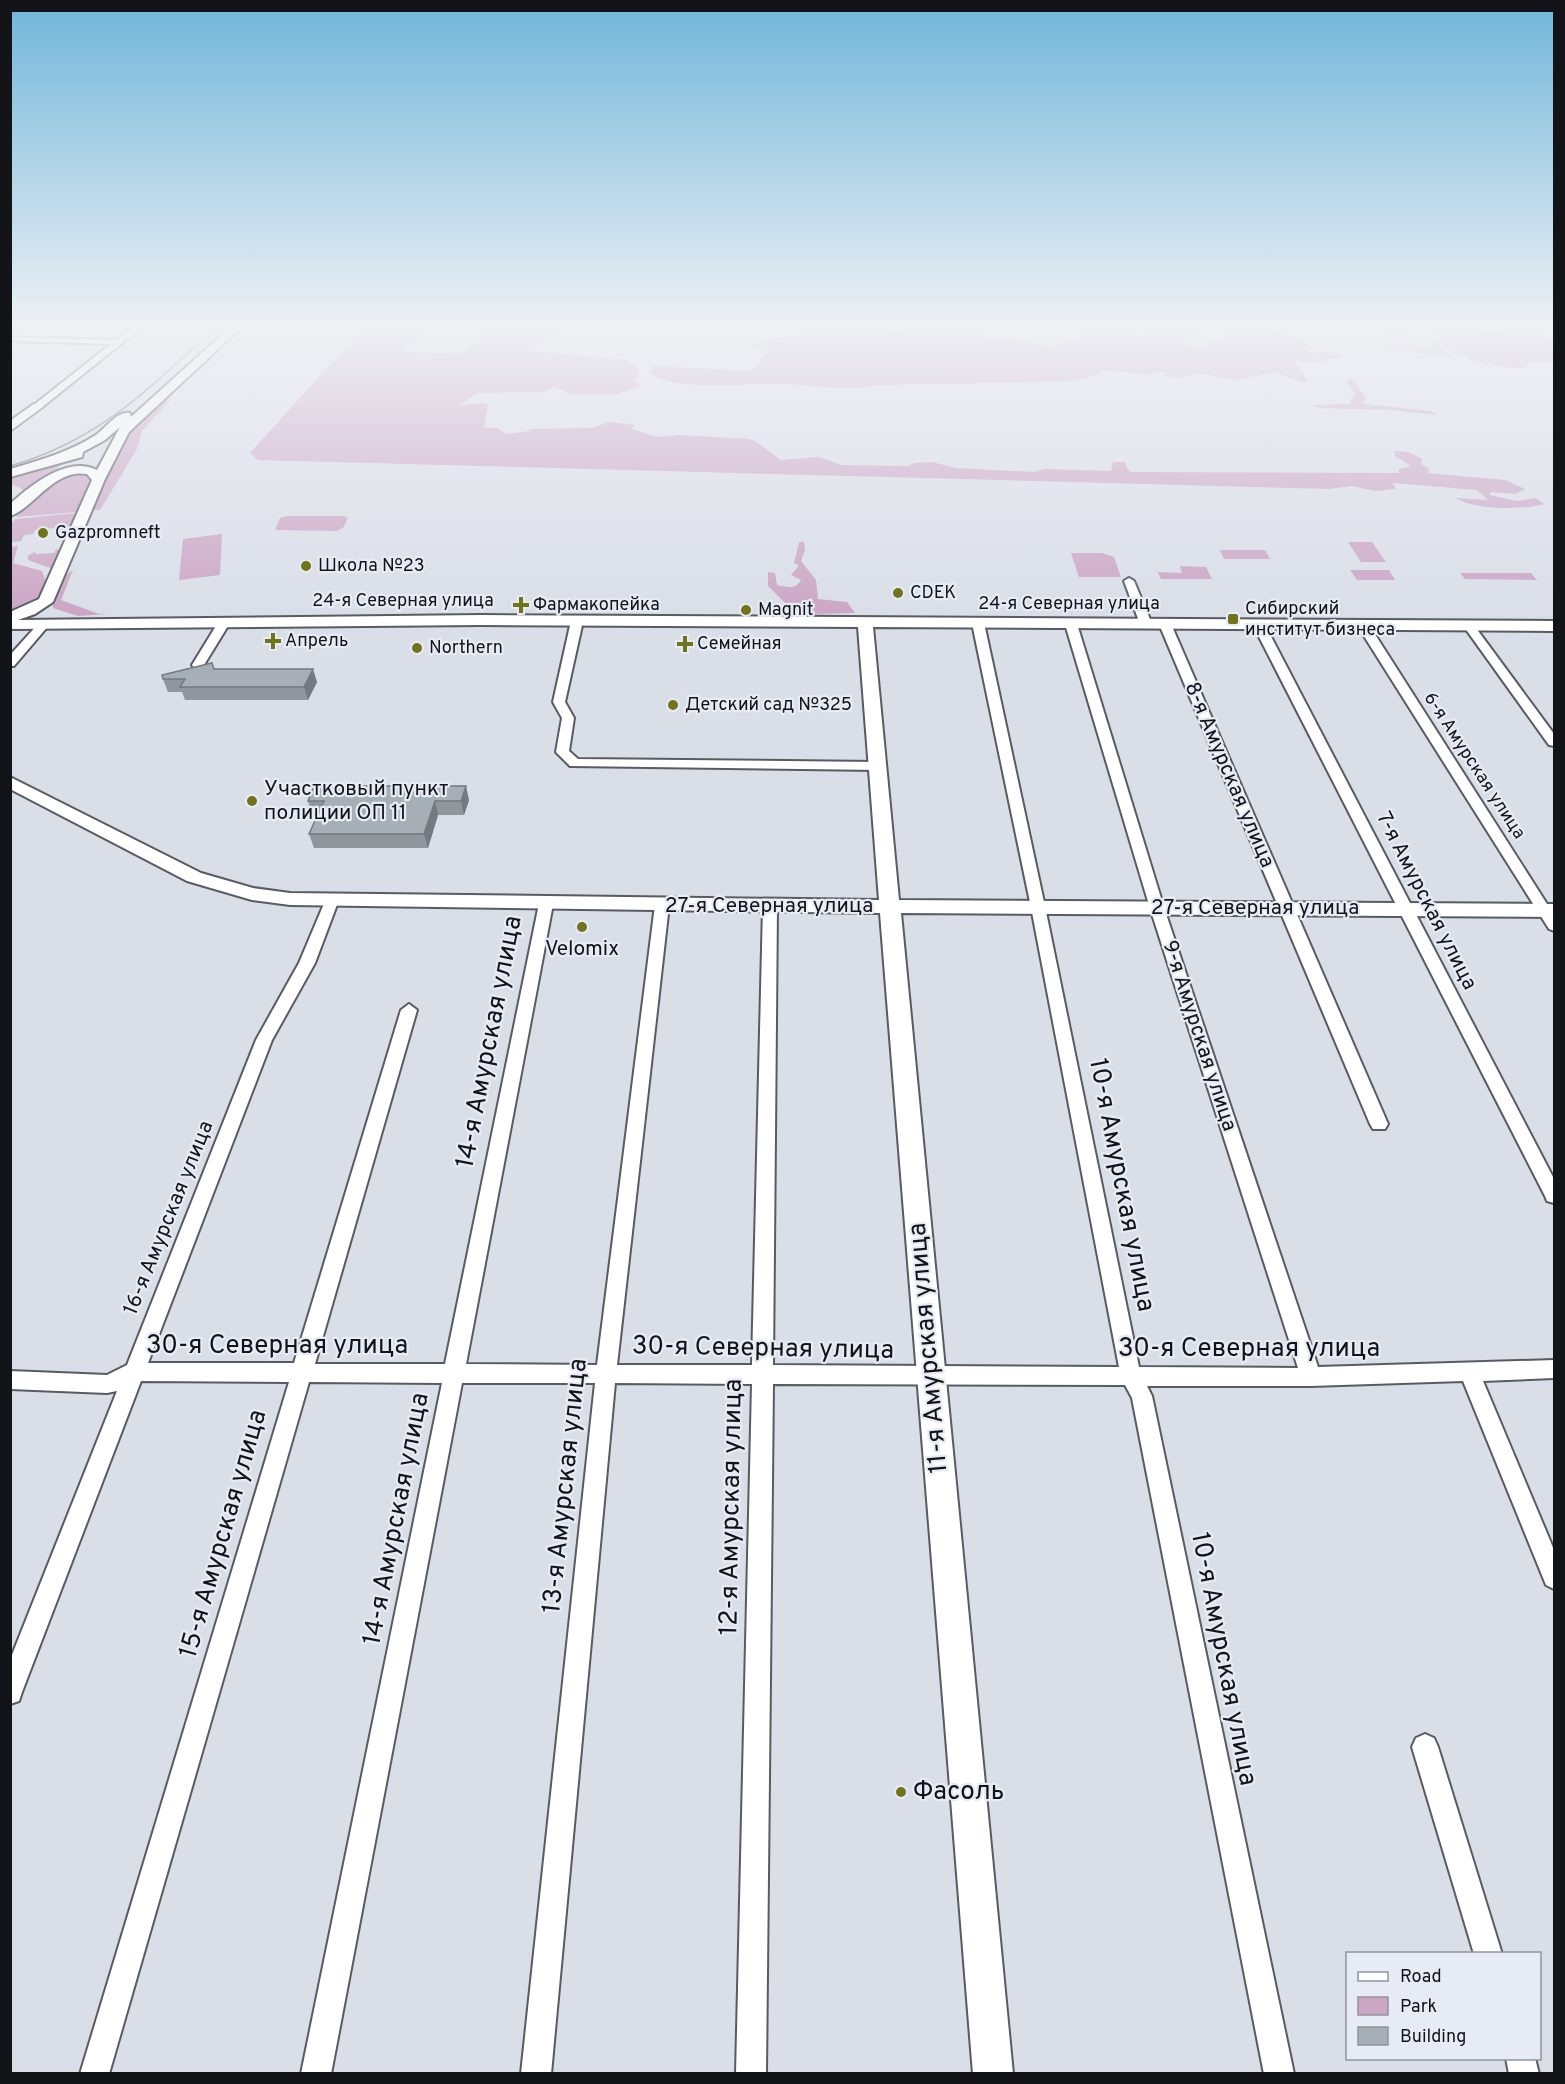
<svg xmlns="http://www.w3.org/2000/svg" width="1565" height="2084" viewBox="0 0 1565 2084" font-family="Overpass,sans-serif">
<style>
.green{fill:#cba6c5}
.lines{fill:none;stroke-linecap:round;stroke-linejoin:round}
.street-casing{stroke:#585b63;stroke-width:4}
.secondary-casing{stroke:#585b63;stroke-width:4}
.street{fill:#fff;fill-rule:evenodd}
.secondary{fill:#fff;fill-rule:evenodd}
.tram{stroke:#7c7f85;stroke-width:1.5}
.wall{fill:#8f969c}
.shaded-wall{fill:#747a7f}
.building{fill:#a6afb5;stroke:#747a7f;stroke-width:1.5}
.poi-dot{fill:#70751c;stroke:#e7ebf5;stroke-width:2}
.labels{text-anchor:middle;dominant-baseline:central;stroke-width:4.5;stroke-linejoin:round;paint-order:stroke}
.far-poi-label{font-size:18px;fill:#131417;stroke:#e7ebf5;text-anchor:start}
.far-street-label{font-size:18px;fill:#131417;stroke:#e7ebf5}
.street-label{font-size:21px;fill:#131417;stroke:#e7ebf5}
.poi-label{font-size:21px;fill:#131417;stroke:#e7ebf5;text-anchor:start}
.near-street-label{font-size:26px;fill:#131417;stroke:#e7ebf5}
.near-poi-label{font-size:26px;fill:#131417;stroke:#e7ebf5;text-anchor:start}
</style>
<rect width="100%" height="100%" fill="#dadee7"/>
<g class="green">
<path d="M368 323H409L423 329 416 341 406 346V352L465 353 485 330 443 327 436 323H574L553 339 534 348 535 351 625 360 638 369 639 375 633 382 639 384V387L616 394 571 395 555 386 544 392 476 393 460 405 483 403 488 405 484 428H498L505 434 530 431 528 429 592 428 609 422 635 425 632 429 657 437 680 435 748 439 755 441 781 460 819 457 842 465 908 466 914 463 932 462 956 468 1034 472 1044 469 1111 471 1113 462H1125L1128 470 1131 472 1399 473V469L1411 466 1395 456V451L1409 452 1422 459 1421 464 1429 469 1428 473 1505 480 1525 489 1515 494 1490 492V495L1516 501 1536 498 1544 504C1524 510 1473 510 1456 498L1488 500 1477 490 1393 483 1396 489 1375 491 1352 486 1329 489 258 460 250 453Z"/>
<path d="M597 323H659L665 326 694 323C682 337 616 325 597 323Z"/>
<path d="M812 323 880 327 894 333 913 328 969 329 979 332 986 339 1007 338 1052 346 1059 344 1060 341 1081 340 1083 337 1078 330 1080 328C1091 328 1103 325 1114 326 1127 327 1128 339 1145 335L1143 330C1150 329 1157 331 1164 330 1178 328 1189 323 1204 323L1208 327 1198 330 1196 335 1180 340 1192 346 1203 347 1205 342 1223 339 1222 335 1230 334 1221 323H1242L1248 327 1296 336 1313 347 1308 351 1310 353 1335 351 1345 356 1325 360 1326 362 1294 361 1308 381 1305 383 1274 372 1237 380 1196 373 1177 378 1163 375 1168 374 1166 372 1156 371 1151 375 1102 370 1096 375 1075 381 879 385C844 392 812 384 778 384 748 383 672 392 650 373L653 366 752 371 768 350 752 347 754 344 773 338 803 336Z"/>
<polygon points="1428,323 1471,323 1479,327 1478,331 1504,332 1514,337 1519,335 1509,330 1514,325 1511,323 1547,323 1535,332 1554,340 1552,341 1554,362 1531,362 1524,368 1501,367 1470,360 1465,355 1453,353 1443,345 1445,342 1430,329 1436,327"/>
<polygon points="1389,326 1406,333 1402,341 1418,347 1432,347 1430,340 1436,339 1449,356 1374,347 1395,344 1383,333 1382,328"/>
<polygon points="1350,379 1355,382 1367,399 1362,402 1364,404 1430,411 1439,415 1392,410 1317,408 1313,405 1350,404 1350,400 1356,395 1346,382"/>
<path d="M171 399 142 431 137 449 100 510H93C106 477 130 404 171 399Z"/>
<polygon points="74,455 23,494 21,488 11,484 11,474"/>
<polygon points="80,470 92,475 78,512 16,517 63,475"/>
<path d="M78 513C73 525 71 529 58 533L59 531H54V528L35 530 33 534 24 535 21 541 11 542 10 526 15 519Z"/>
<polygon points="286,516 344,516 348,518 343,528 336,531 275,530 280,518"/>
<polygon points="222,534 220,575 179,580 183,539"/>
<path d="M799 542H804L805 550 801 561 816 580 818 599 847 602 855 613 782 615 785 603 768 586V572L775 573 777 585C786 587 796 590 801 580L791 575 799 566 794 563Z"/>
<polygon points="1348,542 1372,542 1386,562 1361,562"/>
<polygon points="18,546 13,563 42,571 46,582 35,604 10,615 10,547"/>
<polygon points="56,549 61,551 53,569 28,560 28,556 36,551 35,554 54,553"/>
<polygon points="1220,550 1265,550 1270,559 1224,559"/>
<polygon points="1071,553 1102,553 1114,557 1121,577 1079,577"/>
<polygon points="1180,566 1206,567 1212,579 1161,579 1158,572 1182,573"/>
<path d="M73 570 61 600 99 614H107L78 616 53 608C52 596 62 576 73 570Z"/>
<polygon points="1350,570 1389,570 1395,580 1357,580"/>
<polygon points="1460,573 1531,573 1537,580 1465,579"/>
</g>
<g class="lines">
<g class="street-casing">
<g id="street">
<polygon points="138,323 147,323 41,408 35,408 35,404 111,344 10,341 10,337 117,340"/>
<polygon points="1129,578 1134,581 1152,624 1150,626 1140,624 1124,581"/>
<polygon points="225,618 231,621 204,665 194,668 192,665 219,621"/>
<polygon points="577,618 583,621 565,702 574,718 569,751 578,759 878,762 885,766 878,770 570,766 556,752 562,718 553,702 571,621"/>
<polygon points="978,620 984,623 1045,907 1139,1367 1298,1368 1150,908 1065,624 1071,621 1077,624 1164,908 1318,1367 1554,1360 1554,1378 1483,1381 1554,1550 1554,1589 1546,1585 1463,1381 1311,1386 1147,1386 1152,1396 1294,2074 1264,2074 1132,1398 1125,1385 773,1384 766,2074 736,2074 752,1384 615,1383 551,2074 521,2074 595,1383 462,1383 331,2074 301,2074 442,1383 309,1382 109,2074 80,2074 289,1382 141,1381 22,1692 19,1701 10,1704 10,1660 117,1391 107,1393 10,1389 10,1371 107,1375 127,1365 256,1040 299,963 326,899 331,897 338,902 315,963 272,1040 148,1363 294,1363 401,1010 409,1004 417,1010 315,1364 445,1364 539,904 546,899 553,904 466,1364 597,1365 655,905 662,900 669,905 617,1365 752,1365 763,906 770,901 777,906 773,1365 1119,1367 1031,907 972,623"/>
<polygon points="1165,621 1171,624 1388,1124 1385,1129 1373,1129 1370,1124 1159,624"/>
<polygon points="39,623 49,625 14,666 10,666 10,655"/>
<polygon points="1255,623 1265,625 1554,1179 1554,1203 1547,1201 1545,1196 1253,625"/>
<polygon points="1359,623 1369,625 1554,915 1554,931 1549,929 1357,625"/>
<polygon points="1465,624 1473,624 1554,734 1554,746 1549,745 1465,628"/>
<polygon points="1425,1734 1434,1738 1438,1747 1502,1954 1474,1954 1412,1747 1416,1738"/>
<polygon points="1506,2058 1535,2058 1539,2074 1509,2074"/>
</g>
</g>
<g class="secondary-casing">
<g id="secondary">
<path d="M235 323H246L129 432 105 479 53 602 35 614 18 620 482 615 1554 621V631L873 627 899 900 1554 904V917L901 913 1013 2074H973L880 913 290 905 252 900 187 881 10 789V777L201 873 253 888 290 893 879 900 858 627 482 625 10 629V612L39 599 92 480 87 474C54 468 33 509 10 516V504C31 485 68 455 97 470L120 427 105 440 83 452 82 457 10 477V469C41 460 69 452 96 435 106 428 117 411 130 413L131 417Z"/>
<polygon points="34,404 44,406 10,431 10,421"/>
</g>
</g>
<use href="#street" class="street"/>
<use href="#secondary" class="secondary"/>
<path class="tram" d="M10 466C101 440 153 385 220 323"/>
</g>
<g class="wall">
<polygon points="214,669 317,682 308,700 185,700 182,692 168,692 163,679"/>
<polygon points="469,800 464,815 438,815 428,848 314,848 309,834 318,815 312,815 308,801"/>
</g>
<g class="shaded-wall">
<polygon points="313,669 317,682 308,700 304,687"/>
<polygon points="466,786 469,800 464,815 461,801"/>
<polygon points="435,801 438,815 428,848 424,834"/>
</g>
<g class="building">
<polygon points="212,663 214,669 313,669 304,687 180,687 185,679 163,679 162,675"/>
<polygon points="314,786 466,786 461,801 435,801 424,834 309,834 324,801 308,801"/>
</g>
<linearGradient id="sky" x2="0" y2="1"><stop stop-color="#70b6da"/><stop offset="0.53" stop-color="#eef0f4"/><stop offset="1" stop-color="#eef0f4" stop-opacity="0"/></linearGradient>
<rect width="1565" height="615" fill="url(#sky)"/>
<g class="poi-dot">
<circle cx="43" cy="533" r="6"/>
<circle cx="306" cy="566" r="6"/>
<circle cx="898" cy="593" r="6"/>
<path d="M518 596h6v6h6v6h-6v6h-6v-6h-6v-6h6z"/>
<circle cx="746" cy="610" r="6"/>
<rect x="1227" y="613" width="12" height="12" rx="3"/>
<path d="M270 632h6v6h6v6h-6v6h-6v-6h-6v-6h6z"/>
<path d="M682 635h6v6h6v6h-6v6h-6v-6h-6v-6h6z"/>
<circle cx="417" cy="648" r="6"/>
<circle cx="673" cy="705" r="6"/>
<circle cx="252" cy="801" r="6"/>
<circle cx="582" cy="927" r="6"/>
<circle cx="901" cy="1792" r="6"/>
</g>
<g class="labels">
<g class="far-poi-label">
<text x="55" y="533">Gazpromneft</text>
<text x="318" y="566">Школа №23</text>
<text x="910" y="593">CDEK</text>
<text x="533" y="605">Фармакопейка</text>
<text x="1245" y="609">Сибирский<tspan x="1245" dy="21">институт бизнеса</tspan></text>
<text x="758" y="610">Magnit</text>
<text x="285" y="641">Апрель</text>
<text x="697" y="644">Семейная</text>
<text x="429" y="648">Northern</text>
<text x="685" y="705">Детский сад №325</text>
</g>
<g class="far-street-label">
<text x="403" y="601">24-я Северная улица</text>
<text x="1069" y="604">24-я Северная улица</text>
<text transform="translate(1474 766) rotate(57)">6-я Амурская улица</text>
</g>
<g class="street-label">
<text transform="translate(1229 775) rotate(67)">8-я Амурская улица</text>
<text transform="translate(1426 901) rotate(63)">7-я Амурская улица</text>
<text x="769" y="906">27-я Северная улица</text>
<text x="1255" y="908">27-я Северная улица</text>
<text transform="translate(1199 1036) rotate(72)">9-я Амурская улица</text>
<text transform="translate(169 1218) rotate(-68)">16-я Амурская улица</text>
</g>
<g class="poi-label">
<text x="264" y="789">Участковый пункт<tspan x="264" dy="24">полиции ОП 11</tspan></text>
<text x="582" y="949" text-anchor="middle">Velomix</text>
</g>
<g class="near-street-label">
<text transform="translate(490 1042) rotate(-79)">14-я Амурская улица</text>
<text transform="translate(1121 1185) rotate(79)">10-я Амурская улица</text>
<text x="277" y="1346">30-я Северная улица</text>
<text transform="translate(929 1348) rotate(-95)">11-я Амурская улица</text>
<text transform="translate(763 1349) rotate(1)">30-я Северная улица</text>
<text x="1249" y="1349">30-я Северная улица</text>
<text transform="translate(566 1486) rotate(-84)">13-я Амурская улица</text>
<text transform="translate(732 1507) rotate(-89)">12-я Амурская улица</text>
<text transform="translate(397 1519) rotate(-79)">14-я Амурская улица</text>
<text transform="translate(224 1534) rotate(-74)">15-я Амурская улица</text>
<text transform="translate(1223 1659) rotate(79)">10-я Амурская улица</text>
</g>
<g class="near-poi-label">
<text x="913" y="1792">Фасоль</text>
</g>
</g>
<rect width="1565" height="2084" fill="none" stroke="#131417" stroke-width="24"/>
<rect x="1346" y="1952" width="195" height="108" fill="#e7ebf5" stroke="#92959c" stroke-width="1.5"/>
<rect x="1358" y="1972" width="30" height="9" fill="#ffffff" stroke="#92959c" stroke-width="1.5"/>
<text x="1400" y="1982" font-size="18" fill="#131417">Road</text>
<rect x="1358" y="1997" width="30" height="18" fill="#cba6c5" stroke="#92959c" stroke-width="1.5"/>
<text x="1400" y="2012" font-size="18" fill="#131417">Park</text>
<rect x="1358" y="2027" width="30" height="18" fill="#a6afb5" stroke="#92959c" stroke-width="1.5"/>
<text x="1400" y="2042" font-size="18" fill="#131417">Building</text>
</svg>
